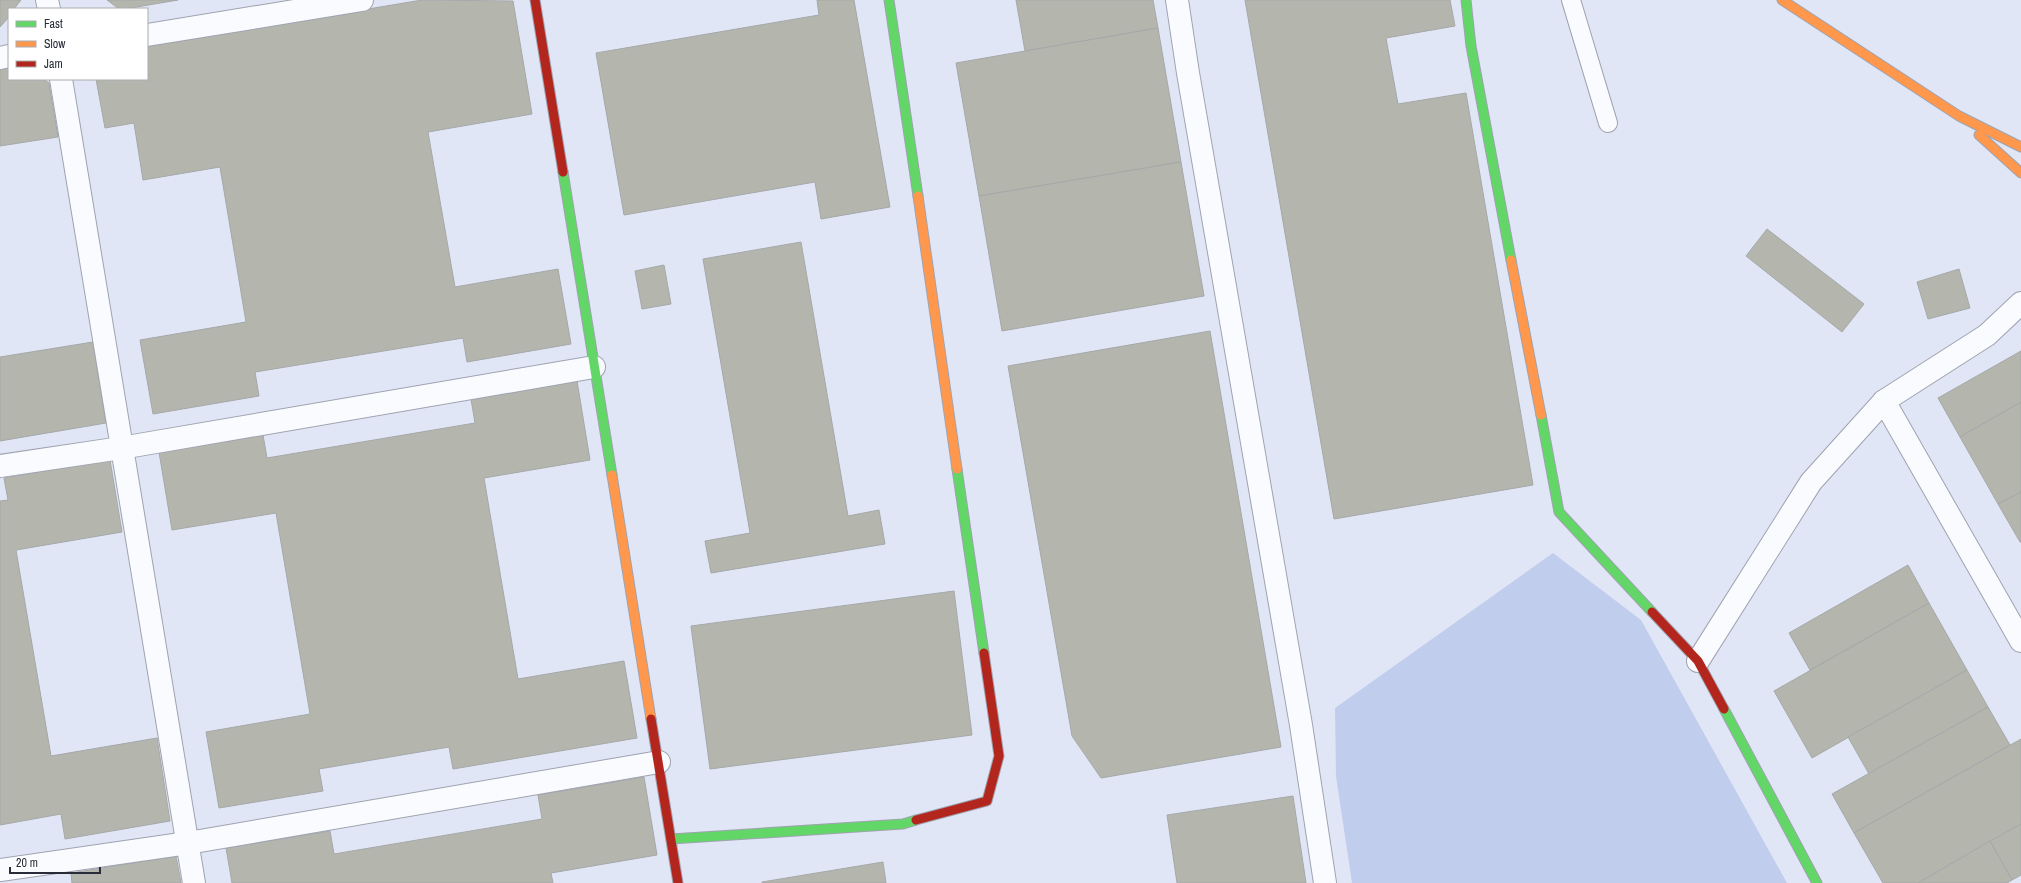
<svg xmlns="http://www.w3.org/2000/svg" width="2021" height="883" viewBox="0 0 2021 883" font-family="'Archivo Narrow',sans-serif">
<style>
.green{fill:#c1cded}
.building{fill:#b4b6ae;stroke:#a5a8a8}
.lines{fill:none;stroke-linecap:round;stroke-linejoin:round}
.lane-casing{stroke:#9fa3b0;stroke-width:20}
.street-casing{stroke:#9fa3b0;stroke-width:24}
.fast-casing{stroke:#9fa3b0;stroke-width:11}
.slow-casing{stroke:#9fa3b0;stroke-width:11}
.jam-casing{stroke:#9fa3b0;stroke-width:11}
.lane{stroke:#fafbfe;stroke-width:18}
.street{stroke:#fafbfe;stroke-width:22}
.fast{stroke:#63d668;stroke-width:9}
.slow{stroke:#ff974d;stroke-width:9}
.jam{stroke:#b3261e;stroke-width:9}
</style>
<rect width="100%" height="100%" fill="#e0e6f5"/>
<polygon class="green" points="1553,553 1641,620 1787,883 1352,883 1336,776 1335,708"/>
<g class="building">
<polygon points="0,0 21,0 14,9 9,9 9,17 0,27"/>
<polygon points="107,0 178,0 125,9 119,9"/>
<polygon points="422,0 513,1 532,114 428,132 455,287 558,269 571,344 467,362 463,338 255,372 259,396 153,414 140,340 246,322 220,167 143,180 134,123 105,128 96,79 147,79 147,46"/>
<polygon points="817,0 854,0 890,207 821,219 815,182 624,215 596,53 819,15"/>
<polygon points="1016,0 1153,0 1158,28 1025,51"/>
<polygon points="1245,0 1450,0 1455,26 1386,38 1398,104 1466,93 1533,485 1334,519"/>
<polygon points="1158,28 1181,162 979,196 956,63"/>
<polygon points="9,67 9,79 43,79 49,83 58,137 0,146 0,69"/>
<polygon points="1181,162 1204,296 1002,331 979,196"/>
<polygon points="1767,229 1864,304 1842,332 1746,256"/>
<polygon points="801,242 848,516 879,510 885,544 711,573 705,541 750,533 703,259"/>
<polygon points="664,265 671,304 642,309 635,271"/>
<polygon points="1959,269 1970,308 1928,319 1917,282"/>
<polygon points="1210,331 1281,747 1101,778 1072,736 1008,366"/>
<polygon points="93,342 106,423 0,441 0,357"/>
<polygon points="2021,351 2021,402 1960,437 1938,398"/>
<polygon points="577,381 590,460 484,478 518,679 624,661 637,738 453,769 449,747 319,769 323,791 219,808 206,732 310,714 276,513 172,530 159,452 263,435 267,458 475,423 471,399"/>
<polygon points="2021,402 2021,492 1998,504 1960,437"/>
<polygon points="110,460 122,532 16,550 51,756 157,738 170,821 65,839 61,814 0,825 0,501 8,500 4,478"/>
<polygon points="2021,492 2021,542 2020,542 1998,504"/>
<polygon points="1908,565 1929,603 1810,670 1789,633"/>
<polygon points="954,591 972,735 710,769 691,626"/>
<polygon points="1929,603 1967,670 1812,758 1774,691"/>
<polygon points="1967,670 1988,707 1869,774 1848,737"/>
<polygon points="1988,707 2010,745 1854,833 1832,794"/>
<polygon points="2021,739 2021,824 1918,883 1883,883 1854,833"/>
<polygon points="644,777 657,855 551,873 553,883 232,883 226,848 330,831 334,854 542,819 538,795"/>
<polygon points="1293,796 1306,883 1177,883 1167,815"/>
<polygon points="2021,824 2021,875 2012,880 1990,841"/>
<polygon points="1990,841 2012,880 2007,883 1918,883"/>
<polygon points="176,856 181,883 72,883 71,873"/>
<polygon points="883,862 886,883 762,883 762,882"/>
</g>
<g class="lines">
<g class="lane-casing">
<polyline id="lane" points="1571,0 1608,123"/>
</g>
<g class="street-casing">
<g id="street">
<polyline points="47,0 49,9"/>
<polyline points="1177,0 1188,73 1301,725 1325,883"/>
<polyline points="147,35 362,0"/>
<polyline points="0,58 9,56"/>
<polyline points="61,79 194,883"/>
<polyline points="1884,401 2021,641"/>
<polyline points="0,466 121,448 594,367"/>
<polyline points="1698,661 1811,482 1884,401 1987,335 2021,303"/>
<polyline points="0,870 188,843 659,762"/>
</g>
</g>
<g class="fast-casing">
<g id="fast">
<polyline points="889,0 918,196"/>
<polyline points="1466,0 1471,46 1511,260"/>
<polyline points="563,172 612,475"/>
<polyline points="1541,415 1559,512 1652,612"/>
<polyline points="957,469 984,653"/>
<polyline points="1724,709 1817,883"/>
<polyline points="671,839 903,824 916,820"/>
</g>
</g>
<g class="slow-casing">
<g id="slow">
<polyline points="1782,0 1959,116 2021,147"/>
<polyline points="1979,135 2021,173"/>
<polyline points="918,196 957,469"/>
<polyline points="1511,260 1541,415"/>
<polyline points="612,475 651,719"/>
</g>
</g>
<g class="jam-casing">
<g id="jam">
<polyline points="535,0 563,172"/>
<polyline points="1652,612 1698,661 1724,709"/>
<polyline points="651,719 678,883"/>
<polyline points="916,820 987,801 999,756 984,653"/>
</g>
</g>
<use href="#lane" class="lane"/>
<use href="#street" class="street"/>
<use href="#fast" class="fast"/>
<use href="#slow" class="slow"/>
<use href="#jam" class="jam"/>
</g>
<rect x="8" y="8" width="140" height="72" fill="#ffffff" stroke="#a9abb0"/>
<rect x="16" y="21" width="20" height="6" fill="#63d668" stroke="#a9abb0"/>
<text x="44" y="28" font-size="12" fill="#282c39">Fast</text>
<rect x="16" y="41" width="20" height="6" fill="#ff974d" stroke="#a9abb0"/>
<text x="44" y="48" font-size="12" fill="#282c39">Slow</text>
<rect x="16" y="61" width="20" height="6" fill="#b3261e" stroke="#a9abb0"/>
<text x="44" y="68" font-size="12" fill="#282c39">Jam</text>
<path d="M10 867v6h90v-6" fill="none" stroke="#282c39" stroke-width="2"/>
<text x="16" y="867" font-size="12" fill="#282c39" stroke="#ffffff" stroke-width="3" paint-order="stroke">20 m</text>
</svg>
